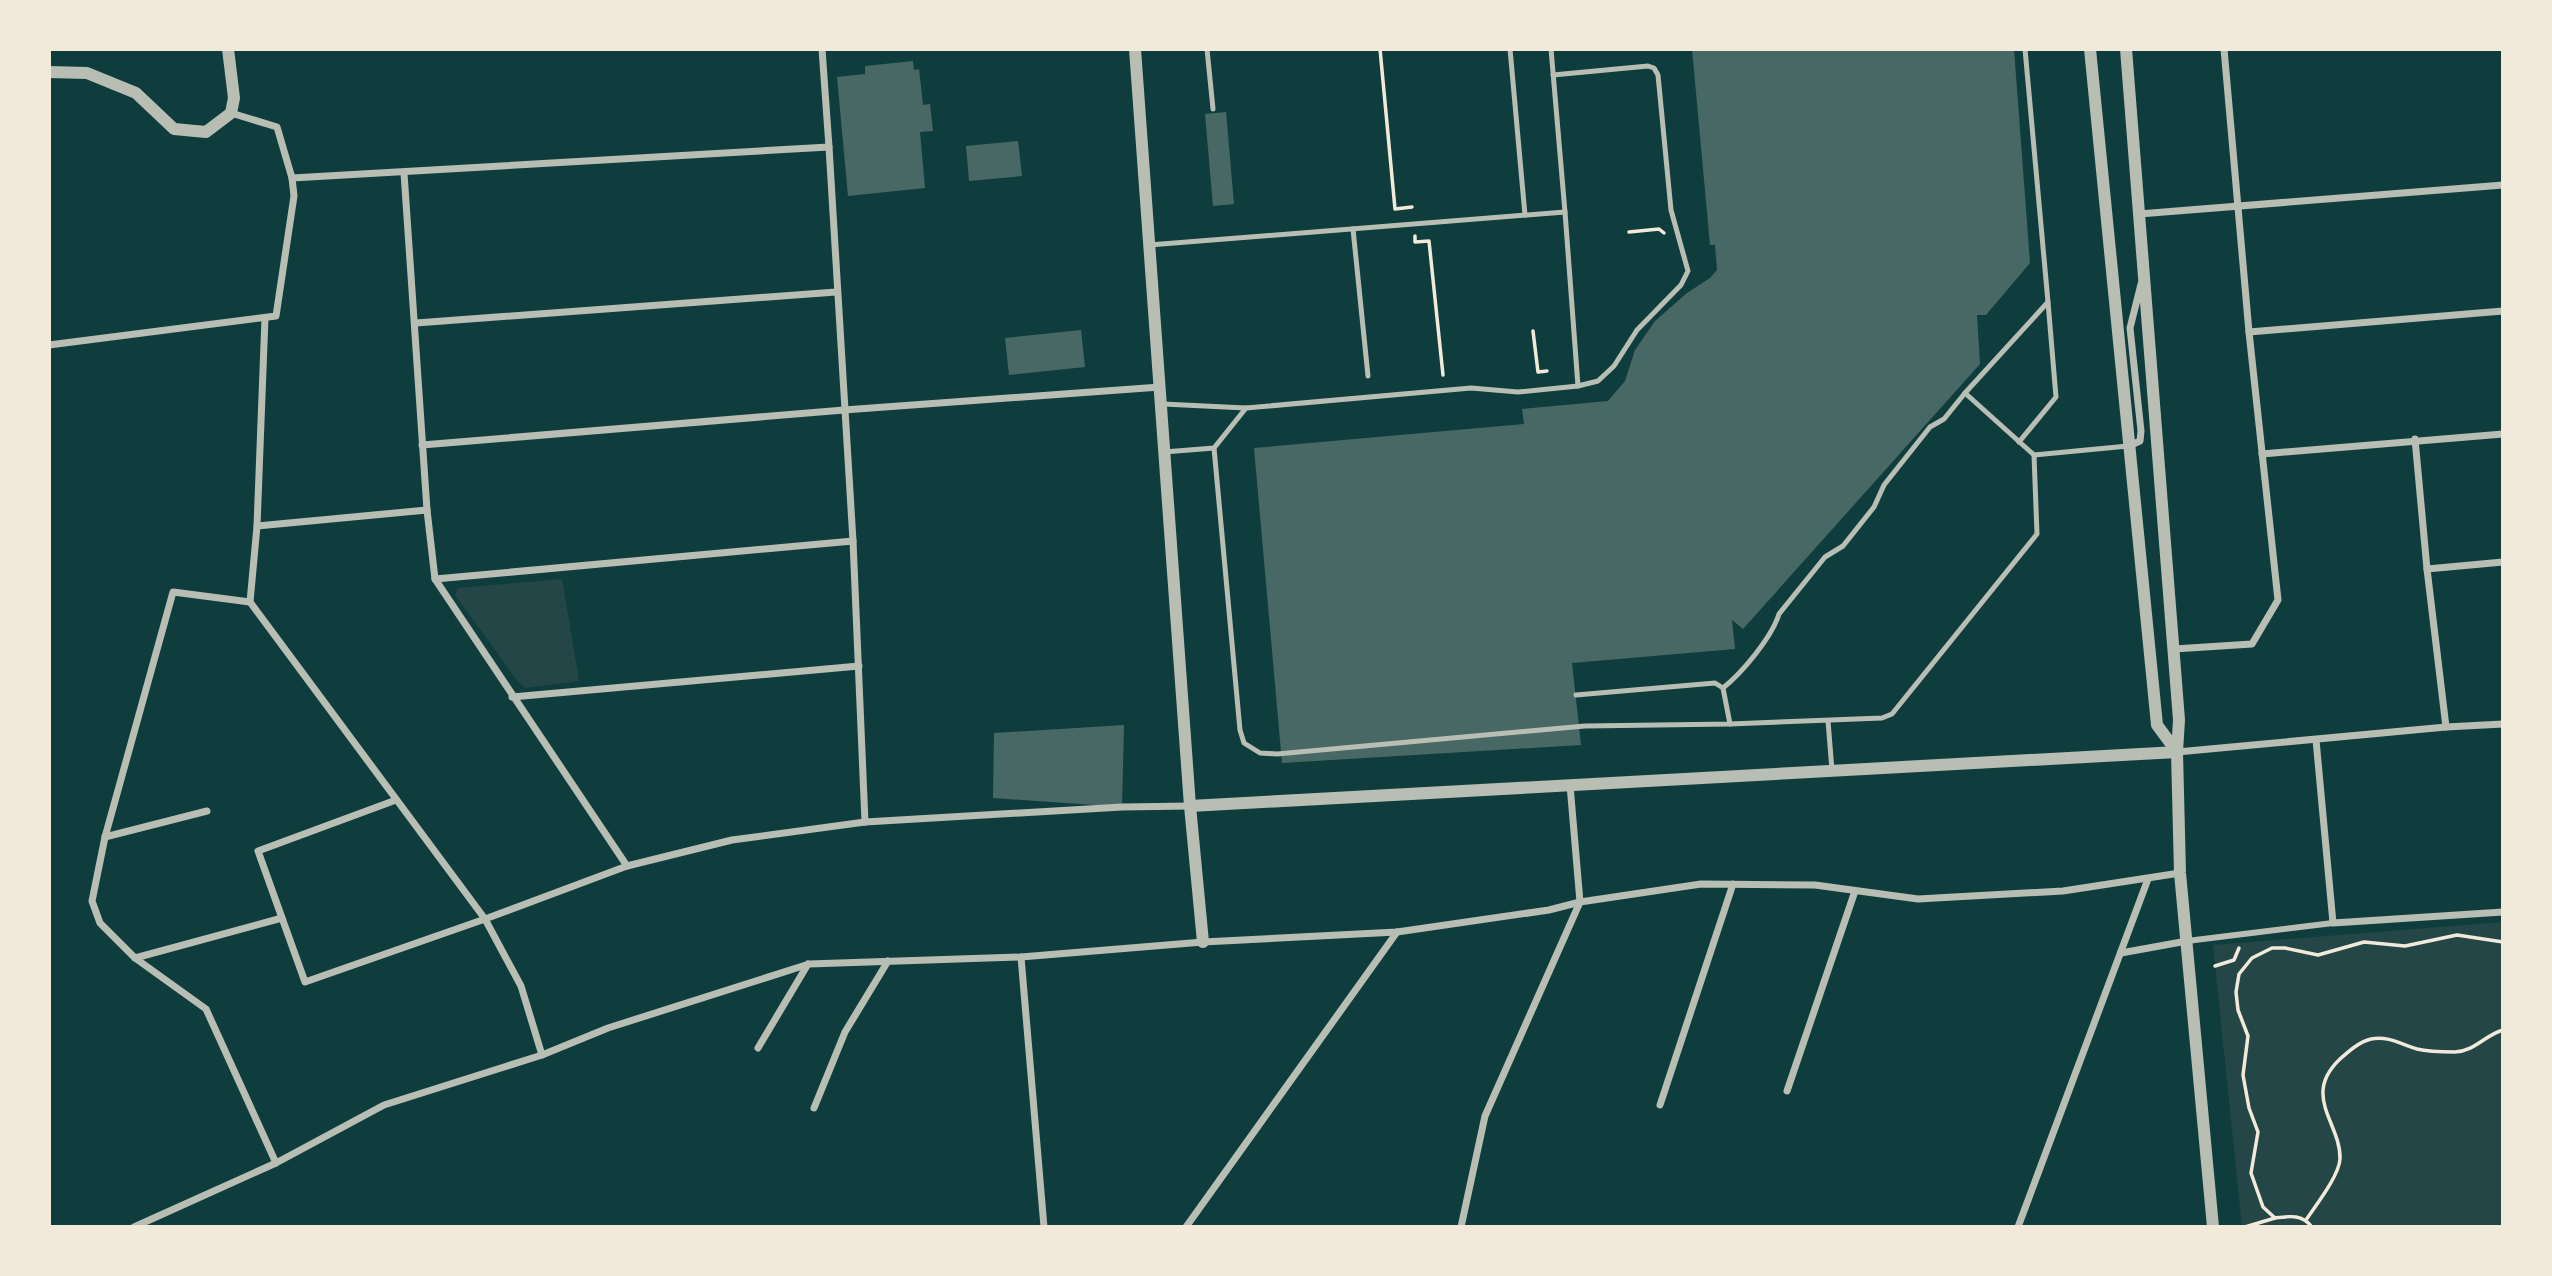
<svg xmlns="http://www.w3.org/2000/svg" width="2552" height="1276" viewBox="0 0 2552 1276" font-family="Ubuntu,sans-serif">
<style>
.green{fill:#244646}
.building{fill:#486865}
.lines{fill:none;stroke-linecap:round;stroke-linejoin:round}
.path{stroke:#f1e9da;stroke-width:3.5}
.service{stroke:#b8beb3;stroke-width:5}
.pedestrian{stroke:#b8beb3;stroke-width:6}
.minor{stroke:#b8beb3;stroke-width:7}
.tertiary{stroke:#b8beb3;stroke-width:12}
</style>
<rect width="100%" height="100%" fill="#0f3d3e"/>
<g class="green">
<polygon points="562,579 579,681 525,688 517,680 455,595 458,588"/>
<polygon points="2503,922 2503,1227 2242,1227 2213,945"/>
</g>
<g class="building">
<polygon points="1692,49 2014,49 2030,263 1986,315 1977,315 1980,364 1743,629 1732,620 1735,649 1572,663 1581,745 1282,763 1254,448 1524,424 1522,409 1608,401 1625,381 1635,350 1655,321 1687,293 1710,278 1717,270 1715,245 1710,245"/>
<polygon points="913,61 914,70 919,69 923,105 930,104 933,131 920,132 925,188 848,196 837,77 865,74 865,66"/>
<polygon points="1226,112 1234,204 1213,206 1205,114"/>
<polygon points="1018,141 1022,176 969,181 966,146"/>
<polygon points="1081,330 1085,367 1009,375 1005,338"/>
<polygon points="1124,725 1122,807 993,798 994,733"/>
</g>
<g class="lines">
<g class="path">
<polyline points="1380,49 1395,209 1412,207"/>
<polyline points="1629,232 1659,229 1664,233"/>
<polyline points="1415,236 1415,242 1429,241 1443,375"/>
<polyline points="1533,331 1538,372 1547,371"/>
<polyline points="2215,966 2234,960 2239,948"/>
<path d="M2306 1220C2316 1205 2339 1176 2340 1159 2341 1123 2301 1096 2340 1059 2349 1051 2359 1042 2371 1039 2390 1036 2400 1044 2417 1049 2429 1052 2443 1052 2455 1052 2475 1051 2485 1035 2503 1030"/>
<polyline points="2245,1227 2275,1218"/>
<path d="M2312 1227C2302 1214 2290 1216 2275 1218L2263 1207 2251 1173 2258 1132 2249 1108 2243 1075 2248 1036 2238 1010 2236 992 2239 974 2252 958 2272 948H2285L2318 955 2364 942 2405 946 2457 935 2503 942"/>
</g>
<g class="service">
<polyline points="1207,49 1213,109"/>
<polyline points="1510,49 1525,215"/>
<polyline points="1553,75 1648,66 1654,68 1658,75 1671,210 1688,271 1681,285 1637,330 1614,366 1598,381 1578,386"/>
<polyline points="1353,229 1368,376"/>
<polyline points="1149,245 1565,212 1551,49"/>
<polyline points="1965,393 2048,302 2025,49"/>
<polyline points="1163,404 1246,408 1471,388 1518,392 1578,386 1565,212"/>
<polyline points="2019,442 2056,397 2048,302"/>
<path d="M1214 448 1240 730 1244 743 1260 753 1277 754 1585 726 1730 724 1882 718 1892 714 2037 534 2034 455 1965 393 1944 419 1930 427 1884 485 1874 507 1843 546 1825 557 1779 614C1772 637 1742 673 1723 688"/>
<polyline points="1164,452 1214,448 1246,408"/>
<polyline points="2034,455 2128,446"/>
<polyline points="1576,695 1715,683 1723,688 1730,724"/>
<polyline points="1828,721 1832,770"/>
</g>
<polyline class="pedestrian" points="2187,941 2333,923"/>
<g class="minor">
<polyline points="822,49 829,147"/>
<polyline points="404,173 427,510 435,579 627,866"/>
<polyline points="292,178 829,147 853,541 865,822"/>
<polyline points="2139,214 2503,185"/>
<polyline points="265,318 257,526 250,602 485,919 521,986 542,1055"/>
<polyline points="416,323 836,292"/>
<polyline points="2249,332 2503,311"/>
<polyline points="49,345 276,316 294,196 292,178 277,127 231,113"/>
<polyline points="2415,439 2427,569 2446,727"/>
<polyline points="422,445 844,410 1160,387"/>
<polyline points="2129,446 2140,441 2141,431 2130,328 2141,284"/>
<polyline points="2262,454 2503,434"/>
<polyline points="257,526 427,510"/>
<polyline points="2427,569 2503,562"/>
<polyline points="435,579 853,541"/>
<polyline points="250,602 173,592 105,837 92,901 100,923 135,958 206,1009 276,1163"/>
<polyline points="2174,649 2252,644 2278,600 2249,332 2224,49"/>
<polyline points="512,697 859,666"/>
<polyline points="2316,740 2333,923 2503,912"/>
<polyline points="2177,752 2446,727 2503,724"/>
<polyline points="396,800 258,851 305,982 485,919 627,866 732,840 865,822 1122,807 1190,806"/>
<polyline points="105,837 207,811"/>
<polyline points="2121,953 2187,941"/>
<polyline points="1021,957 1044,1227"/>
<polyline points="135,958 282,918"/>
<polyline points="758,1048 808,964"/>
<polyline points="1787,1091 1855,891"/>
<polyline points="1660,1105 1733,884"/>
<polyline points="814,1108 845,1032 888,961"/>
<polyline points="134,1227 276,1163 384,1105 542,1055 608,1028 809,964 1021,957 1203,942 1397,932 1549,910 1580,902 1701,884 1815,885 1918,899 2063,891 2180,873"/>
<polyline points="1186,1227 1397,932"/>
<polyline points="1461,1227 1485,1116 1580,902 1570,785"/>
<polyline points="2018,1227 2148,879"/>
</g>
<g class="tertiary">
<polyline points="1135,49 1190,806 1203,942"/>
<polyline points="2090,49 2157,725 2177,752"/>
<polyline points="2126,49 2179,720 2177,752 2180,873 2213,1227"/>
<polyline points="49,72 87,73 136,93 174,129 206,132 231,113 234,98 228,49"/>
<polyline points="1190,806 2177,752"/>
</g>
</g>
<rect width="2552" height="1276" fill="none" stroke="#f1e9da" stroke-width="102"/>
</svg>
